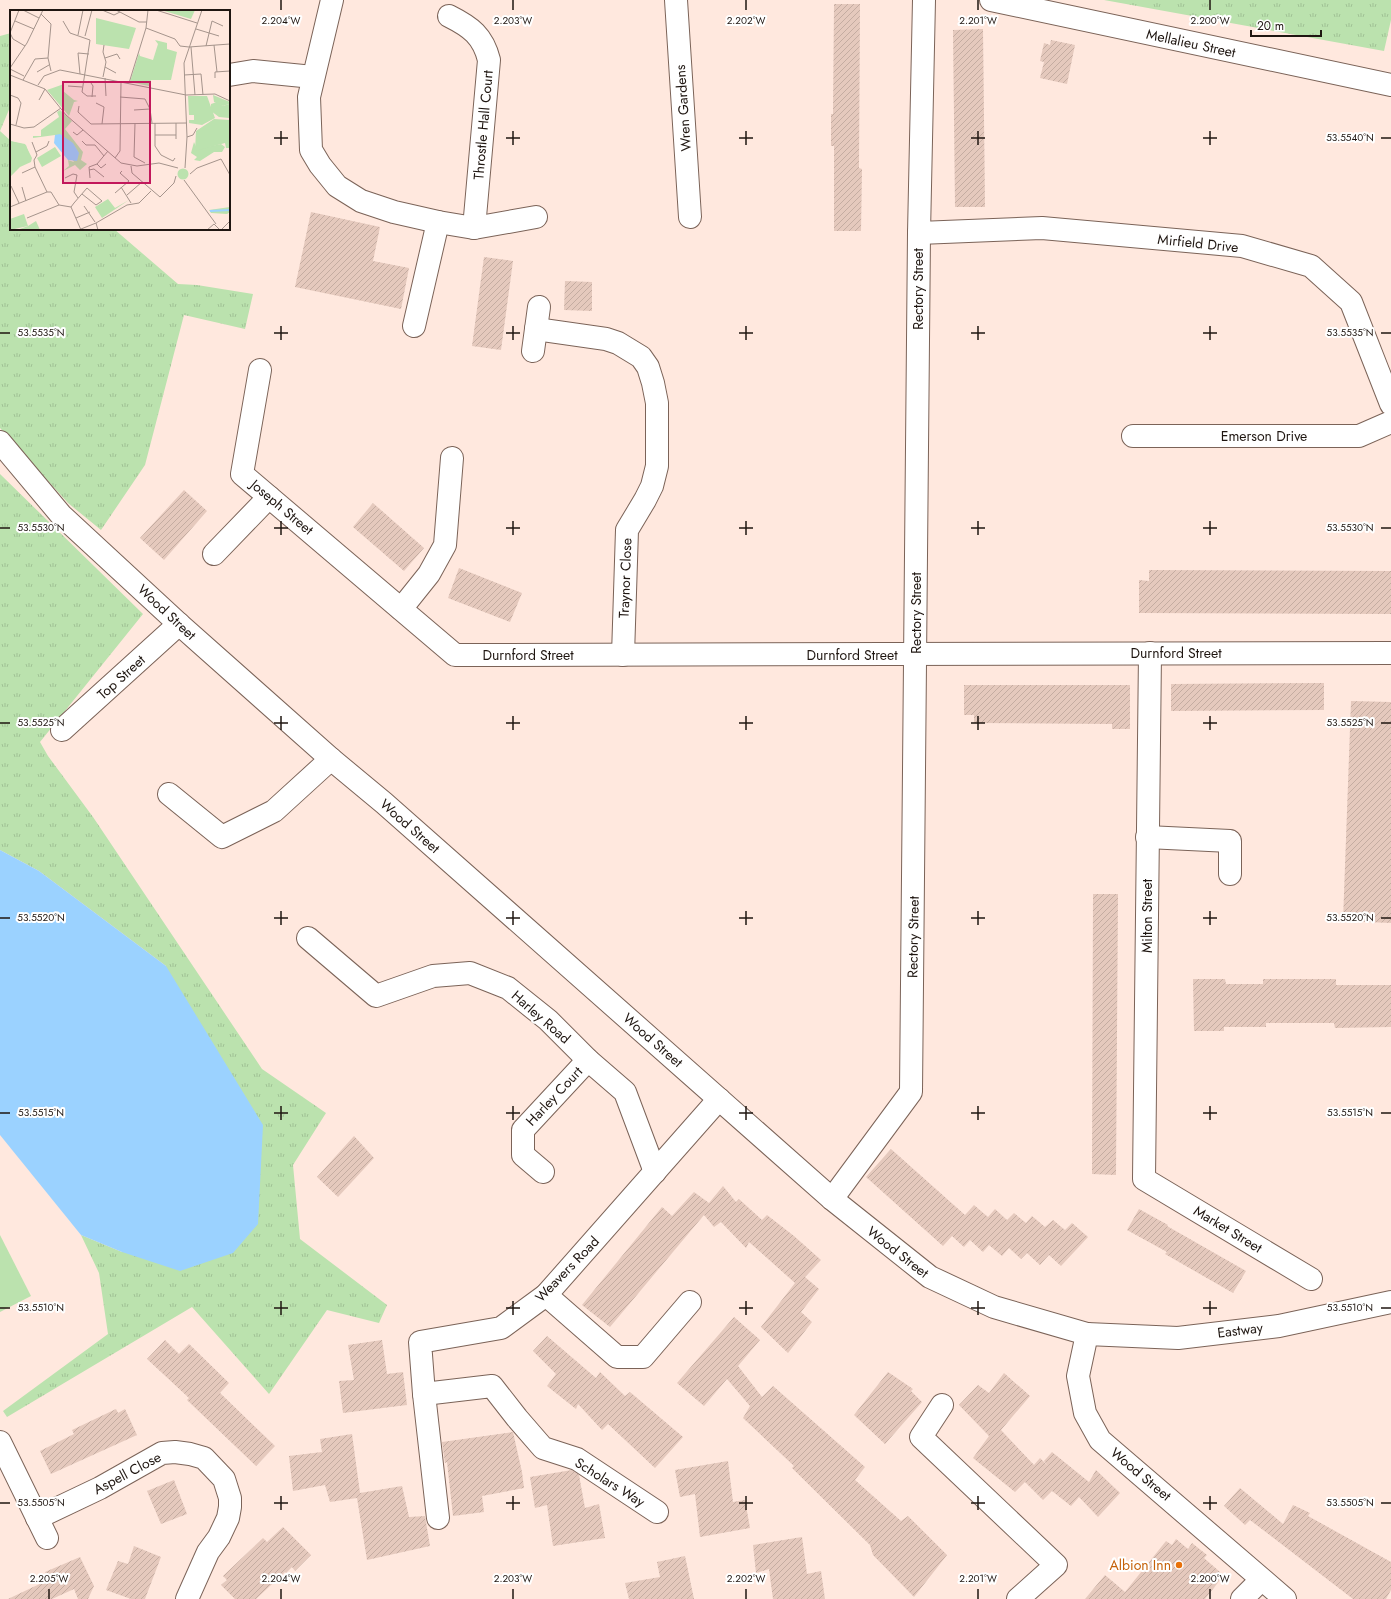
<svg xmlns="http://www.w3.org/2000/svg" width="1391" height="1599" viewBox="0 0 1391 1599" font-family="Jost,sans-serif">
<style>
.grass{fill:url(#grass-tufts)}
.pitch{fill:#bbe2ae}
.water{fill:#9bd2ff}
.building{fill:url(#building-hatch)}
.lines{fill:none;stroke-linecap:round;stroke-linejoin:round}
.minor-casing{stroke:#7b6358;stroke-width:24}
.tertiary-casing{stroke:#7b6358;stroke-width:24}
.minor{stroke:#fff;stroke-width:22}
.tertiary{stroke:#fff;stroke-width:22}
.ticks{fill:none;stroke:#1f1611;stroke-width:1.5}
.food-dot{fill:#e8710a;stroke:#fff;stroke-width:1.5}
.labels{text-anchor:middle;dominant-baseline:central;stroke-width:4;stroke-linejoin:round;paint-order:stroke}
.street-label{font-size:14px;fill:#1f1611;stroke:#fff}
.food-label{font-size:14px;fill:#c56008;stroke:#fff;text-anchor:end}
.inset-river{fill:none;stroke:#9bd2ff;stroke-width:2}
.inset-road{fill:none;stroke:#a5948c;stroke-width:1}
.view{fill:#c2185b;fill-opacity:0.15;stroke:#c2185b;stroke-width:2}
.inset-edge{fill:none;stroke:#1f1611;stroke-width:2}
.ticks-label{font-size:10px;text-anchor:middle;fill:#1f1611;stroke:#fff;stroke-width:4;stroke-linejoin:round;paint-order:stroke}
</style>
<defs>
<pattern id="grass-tufts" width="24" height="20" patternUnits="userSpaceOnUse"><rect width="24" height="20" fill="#bbe2ae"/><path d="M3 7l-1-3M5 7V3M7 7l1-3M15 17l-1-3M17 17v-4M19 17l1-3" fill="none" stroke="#a0c195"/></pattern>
<pattern id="building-hatch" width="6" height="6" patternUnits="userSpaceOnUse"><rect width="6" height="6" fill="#e5c9bd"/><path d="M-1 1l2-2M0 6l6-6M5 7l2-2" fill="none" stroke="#c4aca1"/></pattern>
</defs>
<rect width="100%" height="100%" fill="#ffe8de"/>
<g class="grass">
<polygon points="1104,0 1391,0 1391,20 1384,51"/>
<polygon points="11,33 11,105 0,131 11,141 11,229 114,229 178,284 197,285 253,294 245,329 184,315 145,465 101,530 68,503 0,428 0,36"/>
<polygon points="0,474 143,614 40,742 48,756 93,817 262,1069 326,1113 293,1165 300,1239 387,1305 379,1323 327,1310 269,1394 192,1307 7,1417 3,1411 108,1334 99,1273 81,1235 122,1252 166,966 39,871 0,850"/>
</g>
<polygon class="pitch" points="0,1235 31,1296 0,1312"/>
<polygon class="water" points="0,850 39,871 166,966 263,1125 258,1224 233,1253 180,1271 122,1252 81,1235 0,1135"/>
<g class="building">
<polygon points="834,4 860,4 859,168 862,169 861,231 834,231 834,146 831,146 831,114 833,114"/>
<polygon points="983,29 985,207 955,207 953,30"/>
<polygon points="1051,40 1075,45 1067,84 1040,78 1044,62 1040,61 1044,43 1050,45"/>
<polygon points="311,212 380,227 373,261 409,268 401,309 295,287"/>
<polygon points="484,257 513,261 501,350 472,346"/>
<polygon points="565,281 592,282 592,311 564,310"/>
<polygon points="184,490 207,511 164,560 140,538"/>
<polygon points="373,503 424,548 404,571 353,527"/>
<polygon points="459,568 522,593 510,622 448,598"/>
<polygon points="1149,570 1391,571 1391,614 1139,613 1139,580 1149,581"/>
<polygon points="1324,683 1324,710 1171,711 1171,684"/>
<polygon points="964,685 1130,685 1130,729 1112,729 1112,724 974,723 974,715 964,715"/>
<polygon points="1351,701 1391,702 1391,923 1343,921"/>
<polygon points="1093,894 1118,894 1116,1175 1092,1174"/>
<polygon points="1193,979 1225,979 1226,984 1263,984 1263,979 1336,979 1336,985 1391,985 1391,1027 1335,1028 1334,1023 1266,1023 1266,1027 1224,1027 1224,1031 1194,1031"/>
<polygon points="354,1136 374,1158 338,1197 317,1177"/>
<polygon points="891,1149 965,1215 974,1205 988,1217 995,1209 1007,1220 1014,1213 1026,1223 1032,1216 1045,1227 1053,1220 1065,1230 1072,1223 1088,1237 1061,1266 1049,1255 1040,1265 1027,1253 1021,1259 1009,1248 1002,1256 989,1245 983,1252 970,1240 964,1247 952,1236 943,1246 866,1177"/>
<polygon points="723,1186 736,1202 739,1199 762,1220 767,1215 794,1236 821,1260 805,1277 819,1289 801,1312 812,1322 788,1353 761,1327 795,1283 749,1242 746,1248 721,1222 714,1227 704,1215 610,1327 582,1305 662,1207 672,1216 694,1192 709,1203"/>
<polygon points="1139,1209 1168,1225 1167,1226 1246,1271 1233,1293 1165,1254 1167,1252 1127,1230"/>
<polygon points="734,1317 760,1340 738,1366 762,1397 773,1386 865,1467 855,1480 901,1521 908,1516 947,1555 914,1597 873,1555 870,1545 792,1468 794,1466 743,1418 750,1406 727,1379 704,1406 677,1383"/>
<polygon points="547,1336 596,1378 600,1372 625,1396 630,1392 683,1437 655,1468 608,1424 602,1430 578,1404 576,1409 547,1386 556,1374 533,1351"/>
<polygon points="165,1340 179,1354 189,1344 229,1383 220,1393 275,1446 256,1466 187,1400 189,1398 147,1359"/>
<polygon points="382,1340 387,1374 403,1372 407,1405 343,1413 339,1381 354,1380 348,1345"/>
<polygon points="888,1372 913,1389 911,1391 922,1402 885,1444 854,1415"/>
<polygon points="1004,1373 1030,1396 1001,1430 1034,1465 1040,1458 1048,1466 1044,1461 1052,1452 1089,1482 1096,1470 1120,1493 1098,1517 1079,1497 1071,1506 1052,1491 1043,1500 1025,1482 1015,1492 973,1458 989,1436 959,1405 978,1385 989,1393"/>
<polygon points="116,1409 118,1413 125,1409 137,1435 51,1474 40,1451 74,1434 72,1430"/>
<polygon points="513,1432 522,1472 524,1488 482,1496 484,1512 453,1516 447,1462 445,1463 442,1442"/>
<polygon points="352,1434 360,1493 402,1486 409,1517 425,1516 430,1546 367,1560 357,1498 330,1502 325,1485 293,1491 289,1456 322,1452 320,1439"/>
<polygon points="728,1461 733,1502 745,1500 750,1528 700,1537 695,1494 680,1497 675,1470"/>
<polygon points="572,1470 579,1475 585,1508 599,1504 605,1538 553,1546 547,1505 535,1508 530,1477"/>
<polygon points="174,1480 187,1514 161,1524 147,1491"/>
<polygon points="1240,1488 1283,1524 1293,1505 1310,1513 1308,1516 1391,1562 1391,1590 1386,1599 1353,1599 1250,1520 1245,1525 1224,1506"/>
<polygon points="283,1527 311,1555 295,1571 292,1567 286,1573 285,1572 256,1599 235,1599 221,1585 227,1580 223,1576 263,1538 267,1542"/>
<polygon points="802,1537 807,1574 821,1571 825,1599 773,1599 769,1569 756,1573 753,1545"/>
<polygon points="1176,1539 1188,1549 1192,1543 1207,1555 1204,1558 1220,1572 1220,1580 1205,1599 1085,1599 1105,1575 1125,1592 1166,1541 1172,1545"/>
<polygon points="134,1546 161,1557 145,1599 131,1599 106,1590 118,1561 128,1564"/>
<polygon points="685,1556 694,1599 629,1599 625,1583 660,1577 657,1562"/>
<polygon points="80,1557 94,1586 88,1599 78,1599 74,1589 52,1599 8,1599 48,1580 45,1572"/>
</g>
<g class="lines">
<g class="minor-casing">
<g id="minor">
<polyline points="332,0 309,97 311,150 320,165 337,186 361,201 394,212 438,222 474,228 536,217"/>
<polyline points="676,0 690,217"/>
<polyline points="991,0 1391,85"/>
<path d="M449 16C471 27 483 36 489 60L474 228"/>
<polyline points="229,75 253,71 313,77"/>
<polyline points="919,233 1042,228 1242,246 1311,266 1351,302 1391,404"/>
<polyline points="414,326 438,222"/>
<polyline points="536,329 606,339 618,343 641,357 648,367 653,383 657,403 657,466 652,486 645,500 627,530 623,655"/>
<polyline points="533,351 539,307"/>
<polyline points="260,370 242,474 455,655 1391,653"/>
<polyline points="1133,436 1359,436 1391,422"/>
<polyline points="0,442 61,515 179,624 331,759 384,803 832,1199 930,1277 994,1307 1087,1334"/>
<polyline points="214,554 269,497"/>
<polyline points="401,609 429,574 445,545 452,458"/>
<polyline points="1150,653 1144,1179 1311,1279"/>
<polyline points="62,730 179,624"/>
<polyline points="169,794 222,837 274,811 331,759"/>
<polyline points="1147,837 1230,841 1230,874"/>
<polyline points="308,938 376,996 433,976 470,973 508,988 548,1020 588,1060 625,1092 655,1172"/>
<polyline points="543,1172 523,1155 523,1130 588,1060"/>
<polyline points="832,1199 911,1092 919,233 924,0"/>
<polyline points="546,1295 617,1357 643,1357 690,1302"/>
<polyline points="424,1394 492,1386 517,1418 543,1448 577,1459 657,1512"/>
<polyline points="942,1405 921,1437 1056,1565 1018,1599"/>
<polyline points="0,1442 47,1538"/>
<polyline points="37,1518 100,1488 162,1453 175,1452 190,1454 204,1458 224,1479 230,1498 230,1507 228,1518 219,1537 208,1552 187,1599"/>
<polyline points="438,1518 424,1394 420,1342 501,1328 546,1295 719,1099"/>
<polyline points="1242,1599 1261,1580"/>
</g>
</g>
<g class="tertiary-casing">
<polyline id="tertiary" points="1285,1599 1100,1440 1085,1413 1078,1376 1087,1334 1178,1338 1279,1326 1391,1302"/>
</g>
<use href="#minor" class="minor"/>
<use href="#tertiary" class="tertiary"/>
</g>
<path class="ticks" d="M281 0V10M513 0V10M746 0V10M978 0V10M1210 0V10M281 131V145M513 131V145M746 131V145M978 131V145M1210 131V145M274 138H288M506 138H520M739 138H753M971 138H985M1203 138H1217M1381 138H1391M281 326V340M513 326V340M746 326V340M978 326V340M1210 326V340M0 333H10M274 333H288M506 333H520M739 333H753M971 333H985M1203 333H1217M1381 333H1391M281 521V535M513 521V535M746 521V535M978 521V535M1210 521V535M0 528H10M274 528H288M506 528H520M739 528H753M971 528H985M1203 528H1217M1381 528H1391M281 716V730M513 716V730M746 716V730M978 716V730M1210 716V730M0 723H10M274 723H288M506 723H520M739 723H753M971 723H985M1203 723H1217M1381 723H1391M281 911V925M513 911V925M746 911V925M978 911V925M1210 911V925M0 918H10M274 918H288M506 918H520M739 918H753M971 918H985M1203 918H1217M1381 918H1391M281 1106V1120M513 1106V1120M746 1106V1120M978 1106V1120M1210 1106V1120M0 1113H10M274 1113H288M506 1113H520M739 1113H753M971 1113H985M1203 1113H1217M1381 1113H1391M281 1301V1315M513 1301V1315M746 1301V1315M978 1301V1315M1210 1301V1315M0 1308H10M274 1308H288M506 1308H520M739 1308H753M971 1308H985M1203 1308H1217M1381 1308H1391M281 1496V1510M513 1496V1510M746 1496V1510M978 1496V1510M1210 1496V1510M0 1503H10M274 1503H288M506 1503H520M739 1503H753M971 1503H985M1203 1503H1217M1381 1503H1391M49 1589V1599M281 1589V1599M513 1589V1599M746 1589V1599M978 1589V1599M1210 1589V1599"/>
<circle class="food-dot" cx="1179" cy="1565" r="4"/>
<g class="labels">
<g class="street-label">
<text transform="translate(1191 43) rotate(12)">Mellalieu Street</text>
<text transform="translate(683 108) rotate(-94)">Wren Gardens</text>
<text transform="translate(483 125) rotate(-85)">Throstle Hall Court</text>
<text transform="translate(1198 243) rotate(6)">Mirfield Drive</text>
<text transform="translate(918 289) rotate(-90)">Rectory Street</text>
<text x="1264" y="436">Emerson Drive</text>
<text transform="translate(282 507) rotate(40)">Joseph Street</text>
<text transform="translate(625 578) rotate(-88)">Traynor Close</text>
<text transform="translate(167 612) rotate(43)">Wood Street</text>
<text transform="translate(916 613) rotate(-90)">Rectory Street</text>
<text x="1176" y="653">Durnford Street</text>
<text x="528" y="655">Durnford Street</text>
<text x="852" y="655">Durnford Street</text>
<text transform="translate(121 677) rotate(-42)">Top Street</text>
<text transform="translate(410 826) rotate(41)">Wood Street</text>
<text transform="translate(1147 916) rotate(-90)">Milton Street</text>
<text transform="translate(913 937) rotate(-89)">Rectory Street</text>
<text transform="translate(541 1017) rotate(41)">Harley Road</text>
<text transform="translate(653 1040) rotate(41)">Wood Street</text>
<text transform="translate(554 1096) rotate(-47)">Harley Court</text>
<text transform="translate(1228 1229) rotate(31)">Market Street</text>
<text transform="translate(898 1252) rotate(38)">Wood Street</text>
<text transform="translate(567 1269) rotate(-46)">Weavers Road</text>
<text transform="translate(1240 1330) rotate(-7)">Eastway</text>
<text transform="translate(127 1473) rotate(-28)">Aspell Close</text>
<text transform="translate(1141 1474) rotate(40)">Wood Street</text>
<text transform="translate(610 1482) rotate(32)">Scholars Way</text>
</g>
<g class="food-label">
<text x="1171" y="1565">Albion Inn</text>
</g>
</g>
<g transform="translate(10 10)">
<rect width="220" height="220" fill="#ffe8de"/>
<path d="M86 8 126 18 119 39 86 34ZM145 30 157 33V39L167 42 161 70H141L139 76 120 72 129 43 130 46 143 50 148 34ZM54 74 53 81 64 90 68 91 64 92 59 106 37 80ZM203 85 220 92V108L219 94 213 96 204 92ZM197 86 205 108 192 115 179 113V110H184V105H179L178 86ZM50 100 62 111 55 119 73 142 71 150 77 154 70 160 65 155 53 161 59 156 58 150 64 152 45 125 23 128V126H31V120L49 107 47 102ZM0 131 15 134 22 148 21 152 10 157 0 167ZM45 137 51 146 32 157 27 148ZM167.5 164a5.5 5.5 0 1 1 11 0a5.5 5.5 0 1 1-11 0ZM98 189 105 198 119 190 92 208 85 197ZM26 211 30 220H7L18 216Z" fill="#bbe2ae"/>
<path d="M0 131 16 135 19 144 0 138ZM184 132 187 139 211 134 215 137 212 142H204L190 151 184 150 187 147 181 143ZM220 197V202L217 204 201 203 199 200ZM14 204 18 216 0 220V209Z" fill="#bbe2ae"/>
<path d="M207 92 213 96 219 94V108L209 107 201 101V94ZM204 109 220 110V138H216L215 133 185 141 186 121Z" fill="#bbe2ae"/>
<path d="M151 0H185L181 9Z" fill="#bbe2ae"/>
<path d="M50 124 63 133 69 143 67 151 58 150 44 133 45 125Z" fill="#9bd2ff"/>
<path class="inset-river" d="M200 201 220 200"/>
<path class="inset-road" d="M9 0 0 23 3 29 15 36M13 0 29 8M92 0 104 5 110 2M106 0 129 12H137M146 0 187 13M31 4 41 14 38 48 41 61M5 11 24 19M53 11 60 23 80 30 72 82 77 86H86M136 18 165 29 170 36 179 37 220 34M186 19 209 26M68 25 73 0M75 26 82 0M204 35 207 62M196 36 202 11 213 16M181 37 185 85M95 48 107 44 110 49M95 57 106 63M0 58 17 33 33 0M0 59 14 66M27 62 39 55M70 64 68 43 79 44M0 65 35 79 56 105 111 153 127 156 149 153 168 158M174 65 191 64 193 85M93 67 96 52 93 42 94 35M95 68 96 86M205 68V62L220 61M13 70 25 49 38 48M81 73 83 76 82 87M119 73 136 18 138 0M28 75 34 66 50 60 176 85 205 84 220 91M58 76 72 77M0 85 8 88 11 93 6 115M110 87 135 89 140 99 142 113M29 90 35 79M86 93 94 97 92 114M69 96 68 102 81 114 177 113M124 100 140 99M125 113 124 147 135 153M145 113V136L151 145 163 151 165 148M166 113V129M0 114 14 118 24 117 51 98M63 122 67 125 73 120M145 125H166M177 127 183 125 187 118M72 131 76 135H85L94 146M22 132 27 145 24 150 25 157 37 182M26 142 37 136 39 131M105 148 110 141 111 72M87 154 91 158 96 154M121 156 122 163 150 187 164 173 166 166M175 158 177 127 174 53 192 0M79 160 84 159 94 167M12 163 25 157M180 164 187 158 211 149 220 165M55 168 63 164 67 165 64 182 68 188M80 168 79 157 87 154 98 141M174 170 206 214M1 176 9 193M12 177 16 191M111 177 121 193M37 182H41L49 195 61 197M105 183 119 171 110 163 112 161M117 185 132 172M74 196 85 212M0 197 37 182M61 197 64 193 77 178 92 191 86 195 72 184M61 197 71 220M17 208 49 195M66 208 80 202M71 219 86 213M88 220 86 213 117 195 129 193 141 181M197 220 204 214 210 220M211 220 220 211"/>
<path class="view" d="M53 72H140V173H53Z"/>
<rect width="220" height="220" class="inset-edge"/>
</g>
<g class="ticks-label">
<text x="281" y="24">2.204°W</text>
<text x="513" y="24">2.203°W</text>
<text x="746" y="24">2.202°W</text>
<text x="978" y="24">2.201°W</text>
<text x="1210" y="24">2.200°W</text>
<text x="1350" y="141">53.5540°N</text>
<text x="41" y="336">53.5535°N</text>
<text x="1350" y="336">53.5535°N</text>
<text x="41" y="531">53.5530°N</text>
<text x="1350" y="531">53.5530°N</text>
<text x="41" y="726">53.5525°N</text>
<text x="1350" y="726">53.5525°N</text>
<text x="41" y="921">53.5520°N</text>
<text x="1350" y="921">53.5520°N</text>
<text x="41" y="1116">53.5515°N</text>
<text x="1350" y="1116">53.5515°N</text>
<text x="41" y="1311">53.5510°N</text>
<text x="1350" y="1311">53.5510°N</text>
<text x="41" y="1506">53.5505°N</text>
<text x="1350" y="1506">53.5505°N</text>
<text x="49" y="1582">2.205°W</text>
<text x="281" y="1582">2.204°W</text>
<text x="513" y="1582">2.203°W</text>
<text x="746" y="1582">2.202°W</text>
<text x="978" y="1582">2.201°W</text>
<text x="1210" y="1582">2.200°W</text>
</g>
<path d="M1251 30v6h70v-6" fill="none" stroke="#1f1611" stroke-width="2"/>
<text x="1257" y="30" font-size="12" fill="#1f1611" stroke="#ffffff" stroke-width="3" paint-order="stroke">20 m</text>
</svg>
